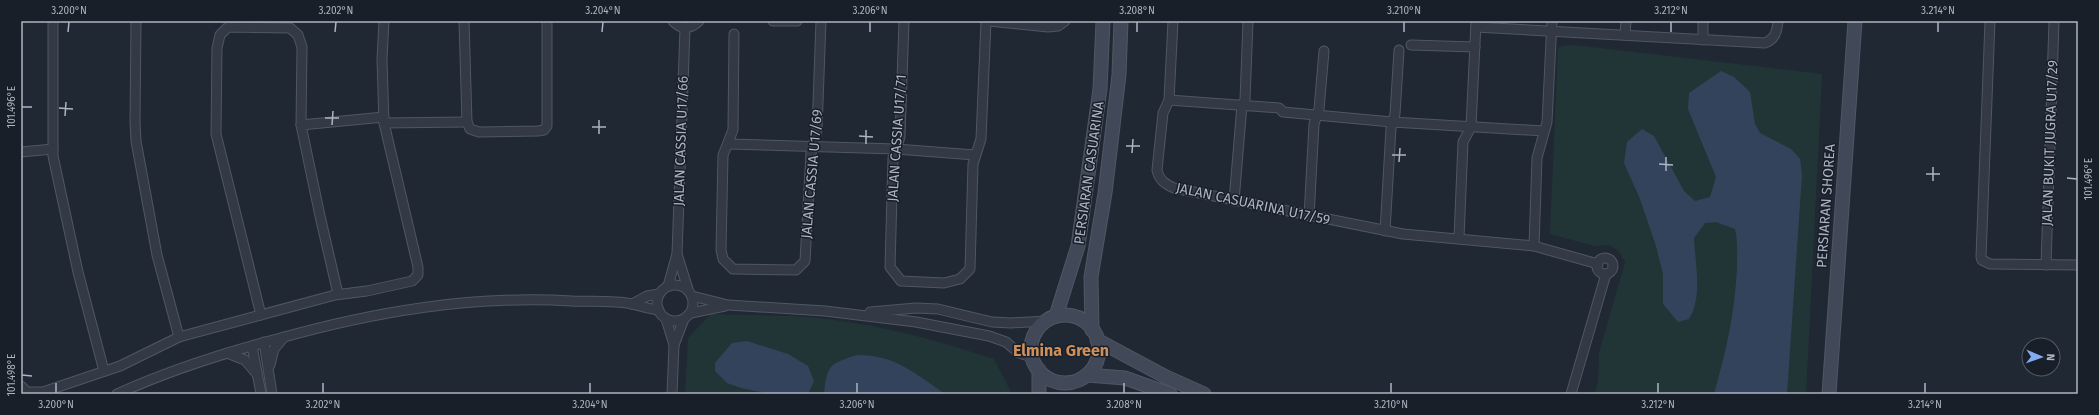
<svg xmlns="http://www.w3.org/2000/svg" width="2099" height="415" viewBox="0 0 2099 415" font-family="'Fira Sans',sans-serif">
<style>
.green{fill:#223536}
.water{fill:#33435b}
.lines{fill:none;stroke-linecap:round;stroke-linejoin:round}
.street-casing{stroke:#505763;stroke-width:11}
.secondary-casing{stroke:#505763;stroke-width:15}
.street{stroke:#333a45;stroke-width:9}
.secondary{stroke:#414958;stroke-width:13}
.ticks{fill:none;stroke:#adb4c2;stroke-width:1.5}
.labels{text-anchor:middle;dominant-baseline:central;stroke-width:3;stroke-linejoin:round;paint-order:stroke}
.street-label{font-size:14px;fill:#adb4c2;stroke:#181f29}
.quarter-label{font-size:16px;font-weight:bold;fill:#cd8f5c;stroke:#181f29}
.neatline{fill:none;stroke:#adb4c2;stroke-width:1.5}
.ticks-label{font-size:10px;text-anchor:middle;fill:#adb4c2}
</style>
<rect width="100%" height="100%" fill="#202834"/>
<g class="green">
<polygon points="1574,45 1822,74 1806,394 1594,394 1598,383 1599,353 1625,262 1619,251 1610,245 1594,246 1550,234 1558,47"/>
<path d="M711 314C752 316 794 314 834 320 889 327 942 342 994 359L1012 394H685L688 338Z"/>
</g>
<g class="water">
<path d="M1721 71 1734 77 1750 92 1755 124 1760 133 1791 149 1800 159 1802 175 1787 394H1714C1726 352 1735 312 1737 268 1737 255 1738 242 1735 229L1716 222 1705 223 1694 238C1695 263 1703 297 1689 319L1678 322 1663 304V274L1656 246 1640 199 1624 163 1627 142 1642 129 1654 136 1684 191 1695 201 1710 197 1716 177 1688 109 1689 93Z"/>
<polygon points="747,341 788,354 808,366 814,381 808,394 770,394 741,388 727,383 715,371 715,363 732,343"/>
<path d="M857 355C896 355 914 373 945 394H824C827 365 829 364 857 355Z"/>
</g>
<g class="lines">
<g class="street-casing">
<g id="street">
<polyline points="53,21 53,156 78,272 104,371"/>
<polyline points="136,21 135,122 136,141 157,255 179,337"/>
<polyline points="464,21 467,122 470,129 479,132 538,131 544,130 547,126 547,21"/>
<path d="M673 21C681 30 691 29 699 21"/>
<polyline points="773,21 797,21"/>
<polyline points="904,21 900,137 893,158 890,267 901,281 944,283 960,279 970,269 973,164 981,139 986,21"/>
<polyline points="989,21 1048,27 1058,26 1065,21"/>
<path d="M1173 21 1169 100 1163 113 1157 170C1159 180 1165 184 1174 188L1403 234 1534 246 1598 264"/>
<polyline points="1990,21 1981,257 1982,260 1990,264 2078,265"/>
<path d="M1476 27 1765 43C1775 39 1777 32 1778 21"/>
<polyline points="734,34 733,130 723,155 721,250 723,259 733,269 796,270 805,261 811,153 817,130 821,21"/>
<polyline points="1625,35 1626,21"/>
<polyline points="1703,40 1703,21"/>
<polyline points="1411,45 1475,47"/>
<polyline points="1169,100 1279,108 1283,112 1392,122 1544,131"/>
<polyline points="384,123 467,122"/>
<polyline points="728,144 896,149 975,155"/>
<polyline points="21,152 53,149"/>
<polyline points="1234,201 1242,105 1245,100 1248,21"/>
<polyline points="1309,216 1314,124 1319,109 1324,51"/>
<polyline points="1385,231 1391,128 1395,114 1399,50"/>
<polyline points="1459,238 1463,142 1471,127 1476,22"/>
<polyline points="1534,246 1537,158 1547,122 1552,21"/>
<polyline points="677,254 688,289"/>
<circle cx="1605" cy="266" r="8"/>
<polyline points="2046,265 2054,21"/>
<circle cx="675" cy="303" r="18"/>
<polyline points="668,286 677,254 685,28"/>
<polyline points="338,294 320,216 301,125 384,117"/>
<polyline points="692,296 728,305 825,311 916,322 989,336 1006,342 1019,353 1032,357"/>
<polyline points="632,304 647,296 659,294"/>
<polyline points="870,312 916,308 938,309 992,322 1011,323 1046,321"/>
<polyline points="691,313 725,306"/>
<polyline points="261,315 216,134 217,48 220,35 228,27 290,28 298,35 302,47 301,125"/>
<polyline points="666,319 674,345 672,394"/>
<polyline points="264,342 272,394"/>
<polyline points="674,345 684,319"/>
<polyline points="252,346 261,394"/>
<polyline points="227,353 245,360 256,373"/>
<polyline points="270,365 274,349 284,337"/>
<polyline points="21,386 27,392 43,392 120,366 179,337 335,295 367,291 412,281 418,275 418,267 384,123 382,59 384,21"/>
<path d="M117 394C170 370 220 354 277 339 373 312 471 295 572 301 591 302 613 300 632 304 641 306 649 309 659 310"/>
<polyline points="1571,394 1606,274"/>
</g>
</g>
<g class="secondary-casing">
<g id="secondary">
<circle cx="1065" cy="349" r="34"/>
<polyline points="1056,316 1078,246 1100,89 1103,21"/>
<polyline points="1092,330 1091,277 1105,193 1119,75 1121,21"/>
<polyline points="1097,340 1166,377 1204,394"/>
<polyline points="1039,370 1039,394"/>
<polyline points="1087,375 1125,378 1170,394"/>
<polyline points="1829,394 1855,21"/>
</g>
</g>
<use href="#street" class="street"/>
<use href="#secondary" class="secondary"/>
</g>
<path class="ticks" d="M68 32 69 22M335 32 336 22M602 32 603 22M870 32V22M1137 32V22M1404 32V22M1671 32V22M1938 32V22M22 107H32M59 108 73 109M65 116 66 102M325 118H339M332 125 333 111M592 127H606M599 134V120M859 136 873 137M866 144V130M1126 146H1140M1132 153 1133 139M1392 155H1406M1399 162 1400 148M1659 164 1673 165M1666 171V157M1926 174H1940M2067 178 2077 179M1933 181V167M22 375 32 376M56 393V383M323 393V383M590 393V383M857 393V383M1124 393V383M1391 393V383M1658 393V383M1925 393V383"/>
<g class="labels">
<g class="street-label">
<text transform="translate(897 138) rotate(-86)">JALAN CASSIA U17/71</text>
<text transform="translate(681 141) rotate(-88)">JALAN CASSIA U17/66</text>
<text transform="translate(2050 143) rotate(-88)">JALAN BUKIT JUGRA U17/29</text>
<text transform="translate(1089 173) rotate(-82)">PERSIARAN CASUARINA</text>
<text transform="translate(812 174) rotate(-85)">JALAN CASSIA U17/69</text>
<text transform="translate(1253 204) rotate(12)">JALAN CASUARINA U17/59</text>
<text transform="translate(1826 206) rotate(-86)">PERSIARAN SHOREA</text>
</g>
<g class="quarter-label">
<text x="1061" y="350">Elmina Green</text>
</g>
</g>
<rect width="2099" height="415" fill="none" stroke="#181f29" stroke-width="44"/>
<g transform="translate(2041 357) rotate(92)"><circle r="19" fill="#181f29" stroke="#545b66"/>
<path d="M0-3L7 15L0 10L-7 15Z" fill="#81abf2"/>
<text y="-6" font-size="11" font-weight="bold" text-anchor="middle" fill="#adb4c2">N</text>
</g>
<rect x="22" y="22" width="2055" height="371" class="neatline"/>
<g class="ticks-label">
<text x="69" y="14">3.200°N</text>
<text x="336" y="14">3.202°N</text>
<text x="603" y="14">3.204°N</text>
<text x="870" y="14">3.206°N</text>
<text x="1137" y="14">3.208°N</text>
<text x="1404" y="14">3.210°N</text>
<text x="1671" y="14">3.212°N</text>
<text x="1938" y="14">3.214°N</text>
<text transform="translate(11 107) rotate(-90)" y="4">101.496°E</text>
<text transform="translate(2088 179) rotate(-90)" y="4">101.496°E</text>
<text transform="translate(11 375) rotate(-90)" y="4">101.498°E</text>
<text x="56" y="408">3.200°N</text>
<text x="323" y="408">3.202°N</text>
<text x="590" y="408">3.204°N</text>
<text x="857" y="408">3.206°N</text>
<text x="1124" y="408">3.208°N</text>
<text x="1391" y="408">3.210°N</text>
<text x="1658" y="408">3.212°N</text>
<text x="1925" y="408">3.214°N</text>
</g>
</svg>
